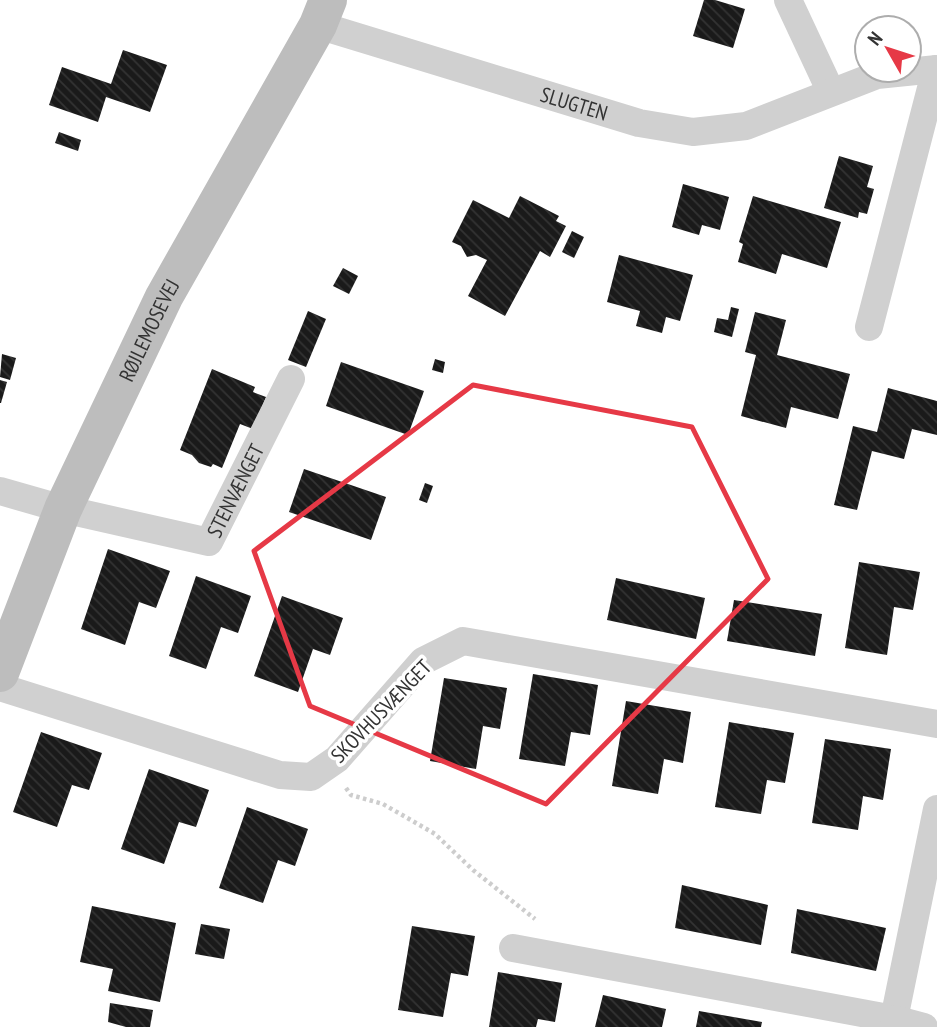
<svg xmlns="http://www.w3.org/2000/svg" width="937" height="1027" viewBox="0 0 937 1027" font-family="'PT Sans Narrow',sans-serif">
<style>
.building{fill:url(#building-back-hatch)}
.lines{fill:none;stroke-linecap:round;stroke-linejoin:round}
.path{stroke:#cdcdcd;stroke-width:4.5;stroke-dasharray:3.5 3.5;stroke-linecap:butt}
.street{stroke:#d0d0d0;stroke-width:28}
.secondary{stroke:#bdbdbd;stroke-width:38}
.marked{fill:none;stroke:#e63946;stroke-width:5;stroke-linejoin:round}
.labels{text-anchor:middle;dominant-baseline:central;stroke-width:7;stroke-linejoin:round;paint-order:stroke}
.street-label{font-size:21px;fill:#333;stroke:#fff}
</style>
<defs>
<pattern id="building-back-hatch" width="6" height="6" patternUnits="userSpaceOnUse" patternTransform="scale(1.75)"><rect width="6" height="6" fill="#1a1a1a"/><path d="M-1 5l2 2M0 0l6 6M5-1l2 2" fill="none" stroke="#333"/></pattern>
</defs>
<rect width="100%" height="100%" fill="#fff"/>
<g class="building">
<polygon points="704,0 715,0 745,9 733,48 693,36"/>
<polygon points="123,50 167,65 150,112 106,97 98,122 49,105 62,67 111,84"/>
<polygon points="59,132 81,140 78,151 55,143"/>
<polygon points="839,156 873,166 867,187 874,189 867,214 859,212 858,218 824,208"/>
<polygon points="683,184 729,197 720,230 702,225 699,235 672,227"/>
<polygon points="520,196 559,216 556,221 566,226 550,257 540,251 505,316 468,296 487,260 476,255 467,257 461,246 452,242 473,200 509,218"/>
<polygon points="753,196 841,222 827,268 782,254 776,274 738,262 743,244 739,242"/>
<polygon points="572,231 584,237 574,258 562,252"/>
<polygon points="619,255 693,275 680,321 666,317 662,333 636,326 640,311 607,302"/>
<polygon points="343,268 358,276 349,294 333,286"/>
<polygon points="731,307 739,309 732,337 714,332 717,318 728,320"/>
<polygon points="308,311 326,319 306,367 288,360"/>
<polygon points="755,312 786,320 777,355 850,374 838,419 791,407 786,428 741,416 756,355 745,352"/>
<polygon points="2,354 16,358 10,380 0,377"/>
<polygon points="435,359 445,362 443,373 432,370"/>
<polygon points="341,362 424,391 408,435 326,406"/>
<polygon points="212,369 255,387 253,392 266,397 253,429 240,424 222,468 213,464 211,467 199,463 192,455 180,450"/>
<polygon points="0,380 7,382 1,403 0,403"/>
<polygon points="888,388 937,401 937,435 912,429 904,459 872,451 857,510 834,505 853,426 877,432"/>
<polygon points="304,469 386,497 371,540 289,512"/>
<polygon points="425,483 433,486 427,503 419,500"/>
<polygon points="108,549 170,571 156,608 139,602 125,645 81,629"/>
<polygon points="859,562 920,572 913,610 894,607 887,655 845,648"/>
<polygon points="196,576 251,596 238,633 221,627 206,669 169,656"/>
<polygon points="616,578 705,598 696,639 607,620"/>
<polygon points="282,596 343,618 330,655 313,649 298,692 254,676"/>
<polygon points="734,600 822,614 815,656 727,641"/>
<polygon points="533,674 598,685 590,735 571,732 565,766 519,759"/>
<polygon points="444,678 507,688 500,729 483,726 476,769 430,761"/>
<polygon points="626,701 691,712 683,763 664,759 658,794 612,786"/>
<polygon points="729,722 794,733 785,783 767,780 761,814 715,807"/>
<polygon points="41,732 102,753 89,790 72,785 57,827 13,812"/>
<polygon points="825,739 891,749 883,800 863,796 858,830 812,823"/>
<polygon points="149,769 209,790 196,827 179,822 164,864 121,849"/>
<polygon points="247,807 308,829 295,866 278,860 263,903 219,888"/>
<polygon points="682,885 768,905 761,945 675,928"/>
<polygon points="92,906 176,923 160,1002 108,991 113,969 80,962"/>
<polygon points="797,909 886,928 876,971 791,953"/>
<polygon points="201,924 230,929 224,959 195,954"/>
<polygon points="412,926 475,936 468,976 451,973 443,1017 398,1010"/>
<polygon points="498,972 562,983 555,1022 538,1019 536,1027 489,1027"/>
<polygon points="603,995 666,1009 662,1027 595,1027"/>
<polygon points="110,1003 153,1010 150,1027 126,1027 108,1022"/>
<polygon points="699,1011 762,1022 761,1027 696,1027"/>
</g>
<g class="lines">
<polyline class="path" points="346,788 351,795 383,804 435,834 473,870 535,919"/>
<g class="street">
<polyline points="788,0 831,92"/>
<path id="s1" d="M318 25 639 123 693 132 746 126 877 75 937 69"/>
<polyline points="869,327 936,69"/>
<path id="s2" d="M0 491 63 509 209 542 291 379"/>
<polyline points="0,687 280,775 311,777 337,759 423,661 463,641 937,724"/>
<polyline points="513,948 894,1019 937,809"/>
<polyline points="894,1019 924,1027"/>
</g>
<path class="secondary" id="s3" d="M0 673 63 509 164 297 318 25 328 0"/>
</g>
<path class="marked" d="M473 385 692 427 768 579 546 804 310 706 254 551Z"/>
<g class="labels">
<g class="street-label">
<text stroke="none"><textPath href="#s1" startOffset="268">SLUGTEN</textPath></text>
<text stroke="none"><textPath href="#s3" startOffset="374">RØJLEMOSEVEJ</textPath></text>
<text stroke="none"><textPath href="#s2" startOffset="273">STENVÆNGET</textPath></text>
<text transform="translate(381 711) rotate(-46)">SKOVHUSVÆNGET</text>
</g>
</g>
<g transform="translate(888 49) rotate(309)"><circle r="33" fill="#ffffff" stroke="#adadad" stroke-width="2"/>
<path d="M0-5L12 26L0 18L-12 26Z" fill="#e63946"/>
<text y="-10" font-size="19" font-weight="bold" text-anchor="middle" fill="#333333">N</text>
</g>
</svg>
